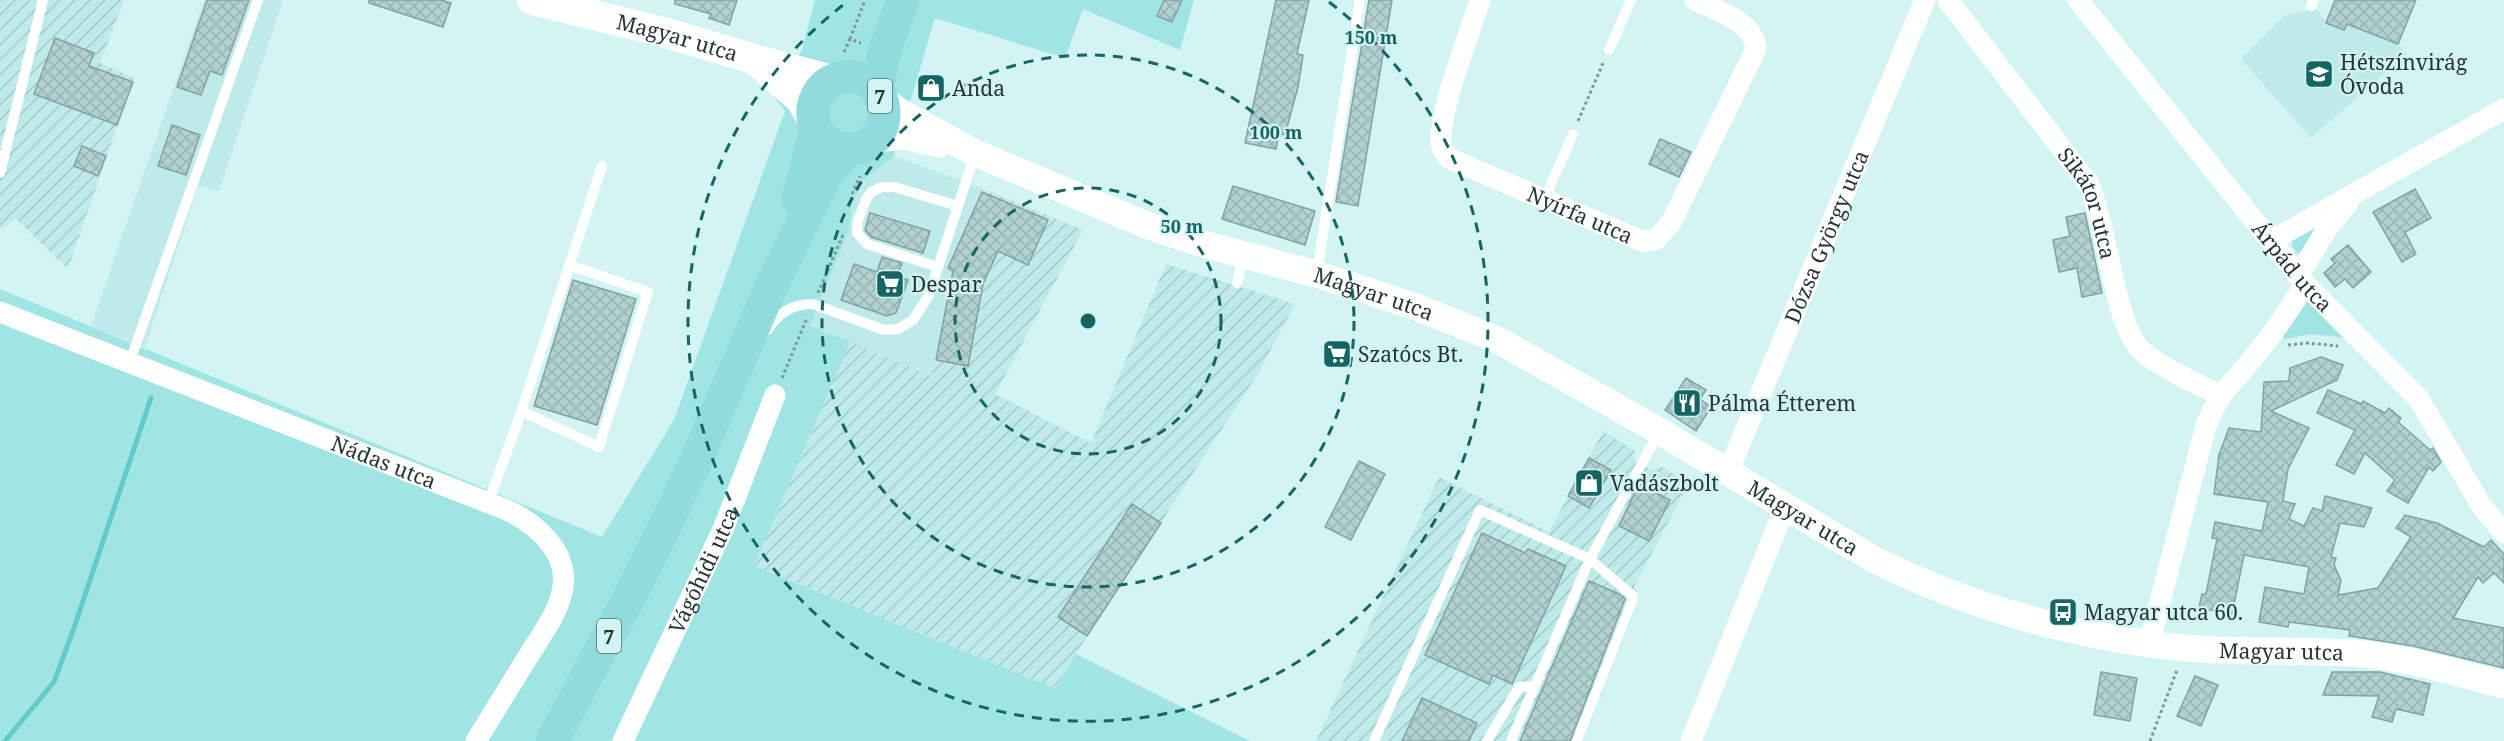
<svg xmlns="http://www.w3.org/2000/svg" width="2504" height="741" viewBox="0 0 2504 741" font-family="'Noto Serif',serif">
<style>
.built{fill:#beeae9}
.industrial{fill:url(#industrial-furrows)}
.green{fill:#9fe5e4}
.lines{fill:none;stroke-linecap:round;stroke-linejoin:round}
.stream{stroke:#62cbca;stroke-width:5}
.building{fill:url(#building-cross-hatch);stroke:#82a2a1;stroke-width:1.5}
.path{stroke:#7f9796;stroke-width:3;stroke-dasharray:3 3;stroke-linecap:butt}
.service{stroke:#fff;stroke-width:10}
.minor{stroke:#fff;stroke-width:21}
.tertiary{stroke:#fff;stroke-width:27}
.secondary{stroke:#fff;stroke-width:30}
.primary{stroke:#90dcdc;stroke-width:33}
.ring{fill:none;stroke:#166565;stroke-width:3;stroke-dasharray:10 8}
.labels{text-anchor:middle;dominant-baseline:central;stroke-width:4.5;stroke-linejoin:round;paint-order:stroke}
.shield{fill:#d2f4f3;stroke:#5a6e6d;stroke-width:1.5}
.shield-label{font-size:20px;font-weight:bold;fill:#273434}
.street-label{font-size:21px;fill:#273434;stroke:#d2f4f3}
.poi-label{font-size:21px;fill:#273434;stroke:#d2f4f3;text-anchor:start}
.centre{fill:#166565;stroke:#d2f4f3;stroke-width:3}
.ring-label{font-size:18px;text-anchor:middle;font-weight:bold;fill:#166565;stroke:#d2f4f3;stroke-width:4.5;stroke-linejoin:round;paint-order:stroke}
</style>
<defs>
<pattern id="industrial-furrows" width="10" height="10" patternUnits="userSpaceOnUse" patternTransform="scale(1.5)"><rect width="10" height="10" fill="#beeae9"/><path d="M-1 1l2-2M0 10L10 0M9 11l2-2" fill="none" stroke="#a3c9c8"/></pattern>
<pattern id="building-cross-hatch" width="8" height="8" patternUnits="userSpaceOnUse" patternTransform="scale(1.5)"><rect width="8" height="8" fill="#b0d1d0"/><path d="M0 0l8 8M0 8l8-8" fill="none" stroke="#97b4b3"/></pattern>
</defs>
<rect width="100%" height="100%" fill="#d2f4f3"/>
<g class="built">
<polygon points="204,0 283,0 219,191 198,186 145,347 91,326"/>
<polygon points="2335,0 2416,0 2398,44 2407,54 2311,138 2241,59 2285,15 2317,9 2326,22"/>
<polygon points="894,156 983,189 948,268 953,271 952,276 936,360 931,377 810,327 849,230 852,205 862,180"/>
</g>
<g class="industrial">
<polygon points="0,0 124,0 100,63 134,78 68,269 16,219 0,230"/>
<polygon points="983,189 1083,230 995,394 1091,443 1166,264 1295,304 1259,372 1087,636 1056,689 754,566 850,342 931,376 936,360 952,276 952,271 948,268"/>
<polygon points="1603,431 1635,451 1634,459 1651,470 1662,467 1689,483 1634,587 1640,597 1583,741 1316,741 1439,477 1549,532"/>
</g>
<g class="green">
<polygon points="815,0 1194,0 1180,50 1083,9 1065,58 935,18 894,156 862,181 852,205 849,230 810,326 850,342 754,566 1056,689 1076,654 1250,741 0,741 0,289 602,537 674,420 785,111 775,98 802,50"/>
<polygon points="2327,217 2301,257 2292,246 2292,240"/>
<polygon points="2307,300 2346,338 2311,334 2284,339 2283,334"/>
</g>
<g class="lines">
<polyline class="stream" points="5,741 54,682 74,628 151,398"/>
</g>
<g class="building">
<polygon points="207,0 249,0 222,75 210,71 201,95 177,87"/>
<polygon points="369,0 441,0 451,3 443,27 369,3"/>
<polygon points="675,0 737,0 729,25 709,18 711,14 675,4"/>
<polygon points="1164,0 1182,0 1172,22 1157,16"/>
<polygon points="1276,0 1309,0 1297,54 1303,55 1298,87 1285,135 1279,134 1276,149 1245,143"/>
<polygon points="1369,0 1392,0 1358,206 1336,202"/>
<polygon points="2335,0 2416,0 2398,44 2347,24 2344,30 2326,23"/>
<polygon points="55,38 94,53 89,66 133,82 117,125 34,94"/>
<polygon points="172,125 200,135 186,175 158,166"/>
<polygon points="1660,139 1691,152 1679,177 1649,164"/>
<polygon points="82,146 106,156 98,176 74,166"/>
<polygon points="1233,186 1315,211 1305,245 1222,219"/>
<polygon points="2415,189 2431,218 2405,232 2416,254 2402,262 2373,212"/>
<polygon points="982,192 1048,220 1028,265 998,251 983,284 968,366 936,360 953,271 948,268"/>
<polygon points="870,213 930,231 923,253 871,237 865,230"/>
<polygon points="2085,213 2102,293 2082,297 2077,268 2059,272 2053,240 2070,236 2066,217"/>
<polygon points="2348,245 2371,272 2353,288 2345,279 2335,287 2324,273 2335,263 2331,259"/>
<polygon points="882,257 902,263 897,276 908,280 896,313 887,316 841,300 854,264 877,272"/>
<polygon points="573,280 636,299 597,425 534,406"/>
<polygon points="2321,357 2343,365 2337,380 2271,411 2309,428 2288,469 2283,501 2295,504 2289,519 2304,526 2313,508 2322,511 2325,496 2372,508 2364,527 2340,523 2331,557 2336,558 2334,565 2341,580 2338,595 2378,588 2411,537 2396,528 2405,515 2437,523 2484,547 2491,540 2504,554 2504,583 2494,573 2483,583 2478,577 2453,618 2504,628 2504,668 2413,646 2349,636 2350,630 2289,622 2288,627 2259,622 2265,587 2304,594 2309,567 2244,555 2232,614 2199,608 2202,594 2206,594 2217,539 2212,538 2215,522 2262,531 2268,502 2214,494 2219,455 2229,428 2261,432 2264,382 2289,381 2290,368"/>
<polygon points="1686,378 1706,390 1700,399 1711,407 1696,431 1665,410"/>
<polygon points="2328,390 2362,404 2363,401 2385,413 2389,408 2401,418 2398,422 2430,450 2433,448 2441,462 2433,471 2429,467 2408,503 2387,491 2395,480 2365,453 2354,474 2336,465 2355,430 2317,413"/>
<polygon points="1589,458 1611,470 1589,508 1568,496"/>
<polygon points="1359,461 1385,474 1351,540 1325,527"/>
<polygon points="1639,484 1670,500 1649,541 1619,526"/>
<polygon points="1132,504 1161,523 1087,636 1058,617"/>
<polygon points="1482,533 1525,553 1528,549 1566,566 1512,684 1493,675 1489,684 1425,655"/>
<polygon points="1589,581 1619,594 1625,599 1570,741 1520,741"/>
<polygon points="2101,672 2137,678 2130,721 2094,715"/>
<polygon points="2332,672 2380,672 2430,684 2423,715 2396,709 2392,722 2372,717 2379,696 2323,695"/>
<polygon points="2195,676 2218,685 2201,726 2177,716"/>
<polygon points="1422,698 1477,723 1469,741 1402,741"/>
</g>
<g class="lines">
<g class="path">
<polyline points="850,39 865,0"/>
<polyline points="844,52 850,39 861,43"/>
<polyline points="1578,121 1604,61"/>
<polyline points="852,194 860,176"/>
<polyline points="818,293 843,235"/>
<polyline points="2288,345 2308,343 2338,346"/>
<polyline points="782,378 807,318"/>
<polyline points="2150,741 2177,670"/>
</g>
<g class="service">
<polyline points="2311,6 2314,0"/>
<polyline points="1609,50 1631,0"/>
<polyline points="0,173 43,0"/>
<polyline points="1544,200 1573,134"/>
<polyline points="938,267 867,244 857,233 858,220 867,198 871,192 882,187 894,187 958,206"/>
<polyline points="1317,272 1360,0"/>
<polyline points="1237,283 1243,254"/>
<path d="M768 330C778 312 793 304 813 304L884 330 898 329 913 320 929 295 975 154"/>
<polyline points="129,364 258,0"/>
<polyline points="521,411 599,447 648,292 569,265"/>
<polyline points="488,503 518,421 602,166"/>
<polyline points="1374,741 1480,510 1590,559 1634,597 1577,741"/>
<polyline points="1487,741 1519,687 1534,686"/>
<polyline points="1511,741 1590,559 1659,432"/>
</g>
<g class="minor">
<path id="s1" d="M1480 0C1470 32 1438 114 1441 143 1442 150 1445 154 1450 159L1644 242 1657 239 1672 221 1756 49C1754 21 1717 11 1695 0"/>
<path id="s2" d="M1948 0 2088 183C2108 225 2114 328 2143 352 2163 369 2196 383 2220 395"/>
<path id="s3" d="M2078 0 2305 284 2419 399 2481 505 2504 533"/>
<polyline points="2271,241 2504,109"/>
<polyline points="2298,276 2327,229 2348,203"/>
<path id="s4" d="M0 312 507 510C535 523 568 551 563 586 560 611 542 634 529 655 511 684 494 712 476 741"/>
<path id="s5" d="M1728 472 1925 0"/>
<path d="M2149 644 2205 429C2218 393 2231 385 2254 357 2273 334 2290 309 2305 284"/>
<path id="s6" d="M623 741 724 527 775 395"/>
<polyline points="1691,741 1785,507"/>
</g>
<g class="tertiary">
<path id="s7" d="M882 99 897 110 975 153 1149 226 1196 242 1316 274 1416 307 1496 339 1659 431 1873 559C1961 603 2052 630 2149 644 2216 654 2285 649 2353 653 2405 657 2454 672 2504 685"/>
<polyline points="874,139 905,136 939,144"/>
</g>
<g class="secondary">
<path id="s8" d="M532 0 663 32 754 59 832 80"/>
<polyline points="756,61 800,99 812,119"/>
</g>
<g class="primary">
<polyline points="877,90 884,52 903,0"/>
<path d="M798 199 816 130C797 76 871 55 883 104 885 113 884 123 880 131 865 157 831 153 816 130"/>
<polyline points="552,741 633,590 663,530 694,465 771,287 826,175 848,149"/>
</g>
</g>
<g class="ring">
<circle cx="1088" cy="321" r="133"/>
<circle cx="1088" cy="321" r="266"/>
<path d="M1329 2A400 400 0 1 1 847 2"/>
</g>
<defs>
<g id="school-square" transform="scale(1.5)"><rect x="-9" y="-9" width="18" height="18" rx="4" fill="#166565" stroke="#d2f4f3"/><path d="M0-5L7-2L0 1L-7-2ZM-4 1L0 2.5L4 1V4Q0 6-4 4Z" fill="#fff"/></g>
<g id="shop-square" transform="scale(1.5)"><rect x="-9" y="-9" width="18" height="18" rx="4" fill="#166565" stroke="#d2f4f3"/><path d="M-5-2.5h2.3a2.7 3.5 0 0 1 5.4 0H5L5.5 6h-11ZM-1.5-2.5h3a1.5 2.3 0 0 0-3 0Z" fill="#fff"/></g>
<g id="supermarket-square" transform="scale(1.5)"><rect x="-9" y="-9" width="18" height="18" rx="4" fill="#166565" stroke="#d2f4f3"/><path d="M-6-5.5h2.5l.6 2H6L4.5 2H-2.5L-4.4-4H-6ZM-1.5 3.2a1.3 1.3 0 1 0 .1 0ZM3 3.2a1.3 1.3 0 1 0 .1 0Z" fill="#fff"/></g>
<g id="restaurant-square" transform="scale(1.5)"><rect x="-9" y="-9" width="18" height="18" rx="4" fill="#166565" stroke="#d2f4f3"/><path d="M-5-6h1v4h1v-4h1v4h1v-4h1v5L-1.5 .5V6h-2V.5L-5-1ZM5-6V6H3V1.5H1.5Q1.5-4 5-6Z" fill="#fff"/></g>
<g id="bus-square" transform="scale(1.5)"><rect x="-9" y="-9" width="18" height="18" rx="4" fill="#166565" stroke="#d2f4f3"/><path d="M-5-6H5V4H4V6H2V4H-2V6H-4V4H-5ZM-3.5-4V0h7V-4ZM-3.5 1.2v1.5H-2V1.2ZM2 1.2v1.5H3.5V1.2Z" fill="#fff"/></g>
</defs>
<g fill-rule="evenodd">
<use href="#school-square" x="2319" y="74"/>
<use href="#shop-square" x="931" y="88"/>
<use href="#supermarket-square" x="890" y="284"/>
<use href="#supermarket-square" x="1337" y="354"/>
<use href="#restaurant-square" x="1687" y="403"/>
<use href="#shop-square" x="1589" y="483"/>
<use href="#bus-square" x="2063" y="612"/>
</g>
<g class="labels">
<g class="shield">
<rect x="868" y="79" width="24" height="34" rx="4.5"/>
<rect x="597" y="619" width="24" height="34" rx="4.5"/>
</g>
<g class="shield-label">
<text x="880" y="96">7</text>
<text x="609" y="636">7</text>
</g>
<g class="street-label">
<text stroke="none"><textPath href="#s8" startOffset="150">Magyar utca</textPath></text>
<text stroke="none"><textPath href="#s2" startOffset="249">Sikátor utca</textPath></text>
<text stroke="none"><textPath href="#s1" startOffset="309">Nyírfa utca</textPath></text>
<text stroke="none"><textPath href="#s5" startOffset="255">Dózsa György utca</textPath></text>
<text stroke="none"><textPath href="#s3" startOffset="342">Árpád utca</textPath></text>
<text stroke="none"><textPath href="#s7" startOffset="531">Magyar utca</textPath></text>
<text stroke="none"><textPath href="#s4" startOffset="412">Nádas utca</textPath></text>
<text stroke="none"><textPath href="#s7" startOffset="1017">Magyar utca</textPath></text>
<text stroke="none"><textPath href="#s6" startOffset="189">Vágóhídi utca</textPath></text>
<text stroke="none"><textPath href="#s7" startOffset="1521">Magyar utca</textPath></text>
</g>
<g class="poi-label">
<text x="2340" y="62">Hétszínvirág<tspan x="2340" dy="24">Óvoda</tspan></text>
<text x="952" y="88">Anda</text>
<text x="911" y="284">Despar</text>
<text x="1358" y="354">Szatócs Bt.</text>
<text x="1708" y="403">Pálma Étterem</text>
<text x="1610" y="483">Vadászbolt</text>
<text x="2084" y="612">Magyar utca 60.</text>
</g>
</g>
<circle cx="1088" cy="321" r="9" class="centre"/>
<g class="ring-label">
<text x="1371" y="44">150 m</text>
<text x="1276" y="139">100 m</text>
<text x="1182" y="233">50 m</text>
</g>
</svg>
